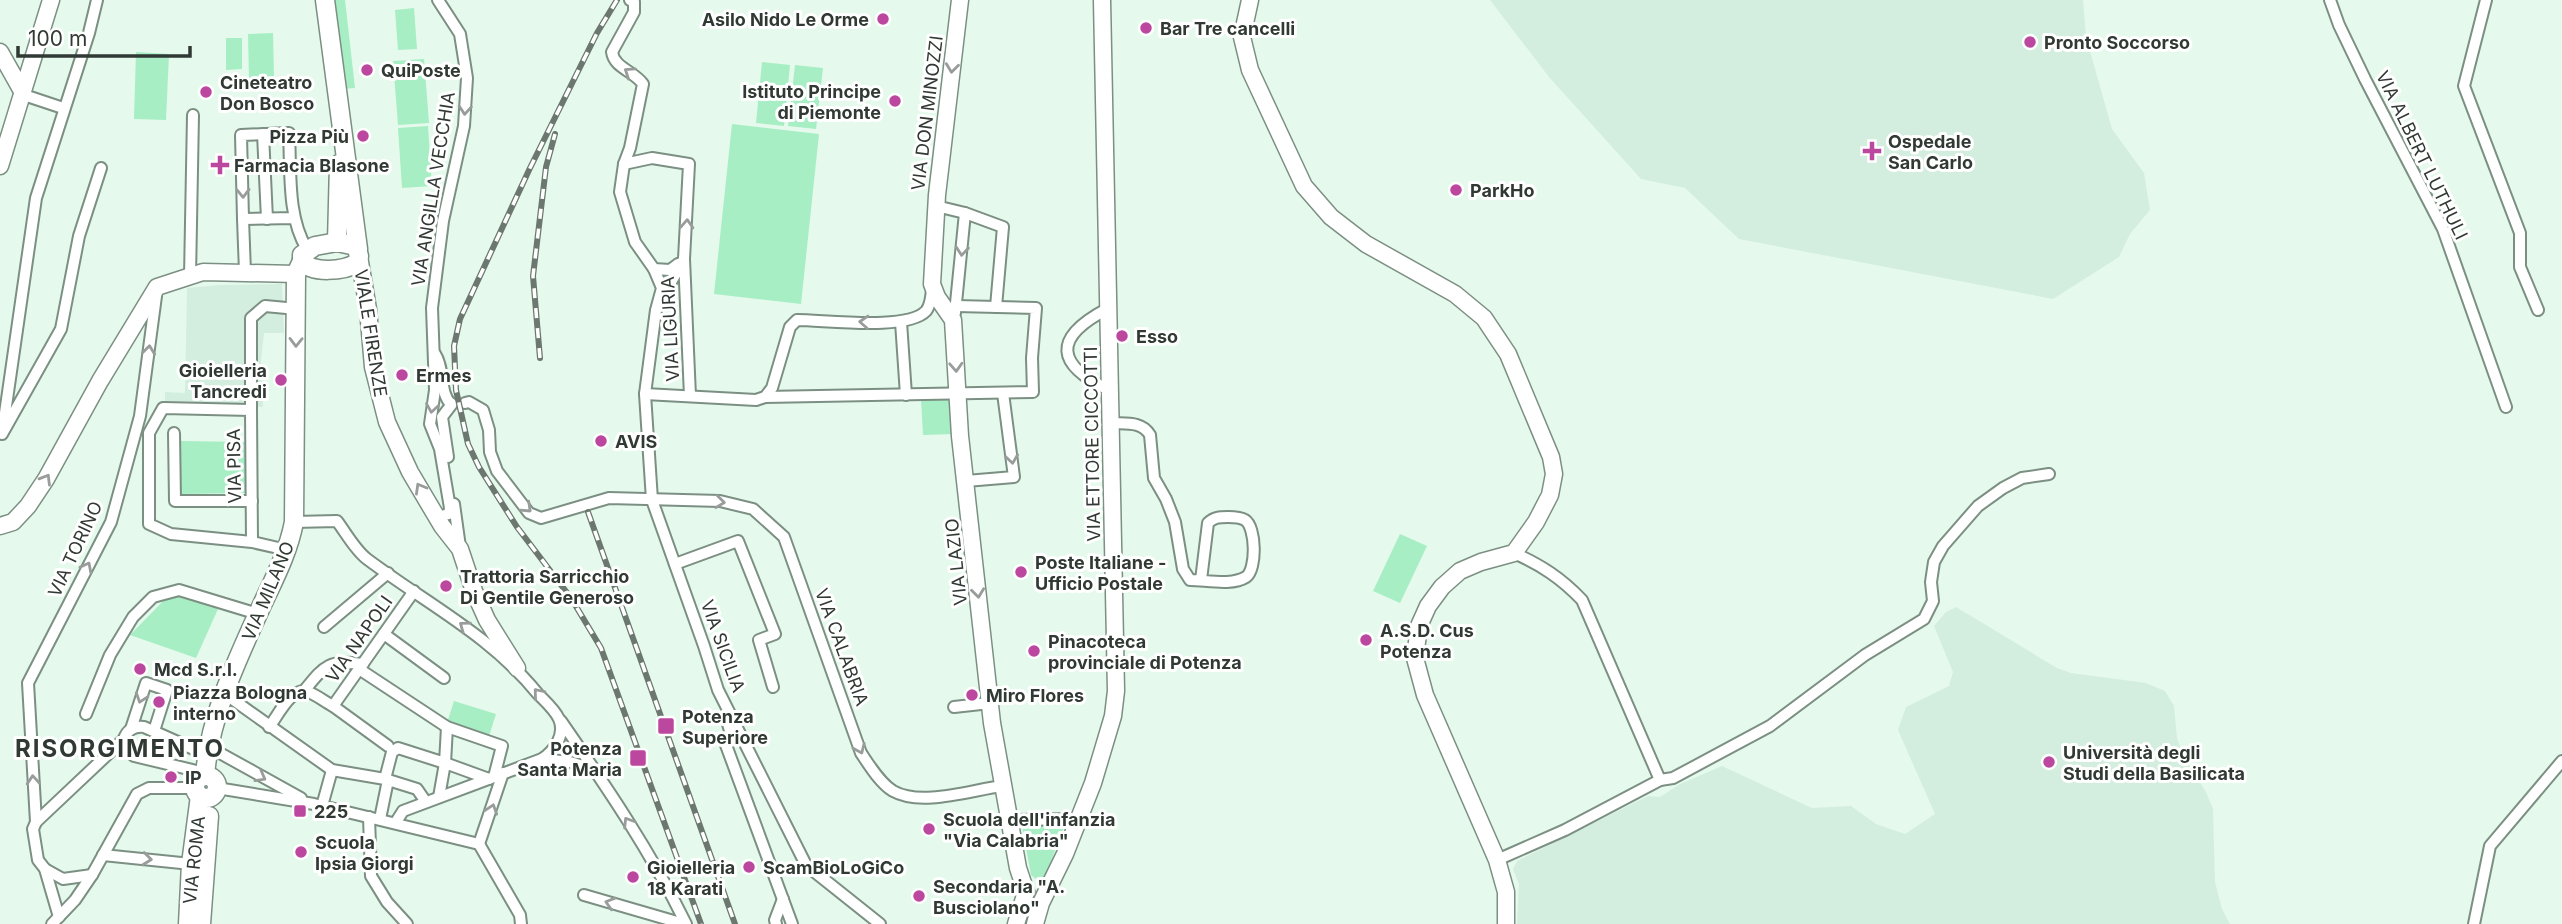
<svg xmlns="http://www.w3.org/2000/svg" width="2562" height="924" viewBox="0 0 2562 924" font-family="Inter,sans-serif">
<style>
.built{fill:#d3eede}
.green{fill:#a7eec4}
.lines{fill:none;stroke-linecap:round;stroke-linejoin:round}
.street-casing{stroke:#7c8f83;stroke-width:14}
.secondary-casing{stroke:#7c8f83;stroke-width:19}
.primary-casing{stroke:#7c8f83;stroke-width:21}
.street{stroke:#fff;stroke-width:10}
.secondary{stroke:#fff;stroke-width:16}
.primary{stroke:#fff;stroke-width:18}
.rail-casing{stroke:#6b776f;stroke-width:6}
.rail{stroke:#fff;stroke-width:3.5;stroke-dasharray:10;stroke-linecap:butt}
.oneway{stroke:#989c9a}
.poi-dot{fill:#bb479f;stroke:#fff;stroke-width:2.5}
.labels{text-anchor:middle;dominant-baseline:central;stroke-width:6;stroke-linejoin:round;paint-order:stroke}
.poi-label{font-size:18px;font-weight:bold;fill:#313934;stroke:#fff;text-anchor:start}
.street-label{font-size:18px;fill:#313934;stroke:#fff}
.district-label{font-size:24px;font-weight:bold;letter-spacing:2px;fill:#313934;stroke:#fff}
</style>
<rect width="100%" height="100%" fill="#e5faec"/>
<g class="built">
<polygon points="1490,0 2083,0 2086,37 2112,129 2144,173 2150,210 2130,234 2119,257 2053,299 1739,239 1685,188 1641,179 1549,77"/>
<polygon points="282,284 284,333 264,333 261,360 263,407 165,404 165,392 185,393 187,288 219,285"/>
<polygon points="1956,607 2057,668 2071,673 2146,683 2165,691 2174,706 2177,738 2184,757 2206,792 2213,809 2215,882 2222,909 2230,924 1517,924 1519,884 1513,869 1517,861 1648,796 1660,797 1680,784 1722,766 1812,808 1851,806 1876,824 1905,834 1935,814 1898,730 1906,707 1949,686 1953,672 1934,626 1946,612"/>
</g>
<g class="green">
<polygon points="334,0 345,0 355,88 343,89"/>
<polygon points="414,8 417,49 398,50 395,10"/>
<polygon points="273,33 274,77 249,78 248,34"/>
<polygon points="226,38 242,38 242,69 226,70"/>
<polygon points="136,52 169,54 166,120 134,119"/>
<polygon points="424,59 429,123 398,125 393,61"/>
<polygon points="762,62 790,65 784,126 756,123"/>
<polygon points="795,65 823,68 816,129 788,126"/>
<polygon points="732,124 819,134 801,304 714,294"/>
<polygon points="428,126 432,186 402,188 398,128"/>
<polygon points="952,398 954,434 923,435 921,399"/>
<polygon points="181,441 246,442 245,493 181,494"/>
<polygon points="1400,534 1427,546 1400,603 1373,591"/>
<polygon points="170,594 218,609 196,658 130,635"/>
<polygon points="454,701 496,714 489,736 447,723"/>
<polygon points="1065,824 1045,877 1036,879 1031,875 1022,826"/>
</g>
<g class="lines">
<g class="street-casing">
<g id="street">
<polyline points="97,0 89,33 36,198 2,434 61,329 79,236 101,168"/>
<path d="M630 0 634 2V12L612 52C614 68 634 71 643 84L630 148 624 164 652 158 689 164 684 259 662 298"/>
<polyline points="2330,0 2339,25 2365,79 2443,229 2506,407"/>
<polyline points="2486,0 2464,86 2520,233 2520,267 2538,310"/>
<polyline points="21,94 63,108"/>
<polyline points="263,134 267,219"/>
<polyline points="624,164 620,192 635,242 654,269 670,270 678,264"/>
<polyline points="936,206 965,213 955,313"/>
<polyline points="965,213 1003,227 996,307"/>
<path d="M294 218 243 219 241 135 289 133C291 171 287 217 307 249"/>
<polyline points="243,219 245,272"/>
<polyline points="684,259 690,396"/>
<polyline points="654,269 662,288 656,310 645,394 652,500 704,646 718,690 806,865 880,924"/>
<polyline points="190,277 193,115"/>
<path d="M1107 309C1052 338 1055 365 1111 391"/>
<polyline points="901,322 906,395"/>
<path d="M435 354C445 369 439 393 451 404"/>
<path d="M645 394 756 400 765 397 772 388 790 327 797 320C826 320 907 331 926 311 931 305 931 297 932 290"/>
<polyline points="765,397 1033,392 1032,358 1036,308 956,306"/>
<path d="M465 403 469 402 483 410 489 430 490 452 497 471 529 513 541 518 609 498 720 501 753 509 784 537 861 753C869 765 880 783 893 791 921 807 971 790 1002 786"/>
<polyline points="251,410 251,318 265,306 297,309"/>
<path d="M1111 423C1126 424 1142 421 1150 435L1154 478 1166 499 1175 522 1183 569 1190 580C1206 580 1232 586 1246 577 1257 569 1256 527 1245 520 1240 517 1234 517 1228 517 1220 517 1214 517 1208 523L1201 580"/>
<polyline points="174,433 175,501 252,501"/>
<polyline points="448,457 442,417 452,404"/>
<polyline points="966,481 1014,477 1003,393"/>
<polyline points="454,504 460,547"/>
<polyline points="435,514 441,516 449,514 450,508 440,449 430,424 435,390 432,308 443,221 464,126 467,78 460,34 438,0"/>
<path d="M294 522 337 521C346 533 355 550 367 559 427 604 490 635 538 694 545 701 555 710 559 719 566 735 554 751 542 759L403 811 396 822"/>
<polyline points="252,542 251,410 163,408 149,433 149,524 171,534 252,542 287,550"/>
<polyline points="675,564 738,541 775,634 759,640 773,687"/>
<polyline points="324,627 388,573"/>
<polyline points="384,634 444,678"/>
<polyline points="359,669 447,727 502,746 494,777"/>
<path d="M304 691C325 665 328 660 363 664"/>
<polyline points="225,694 332,770 385,779"/>
<polyline points="333,706 388,746"/>
<polyline points="954,707 990,703"/>
<polyline points="86,714 110,655 133,617 153,597 179,590 258,614"/>
<polyline points="726,717 730,731 726,745 792,924"/>
<path d="M561 721C606 786 651 852 686 924"/>
<path d="M269 727C278 716 291 686 308 692 317 695 325 702 333 706L414 591"/>
<polyline points="131,729 146,683 167,690 154,731"/>
<polyline points="209,747 301,798"/>
<polyline points="542,759 570,762 593,769"/>
<path d="M205 773 134 756 126 749 124 739C127 730 134 726 144 727L207 755"/>
<polyline points="1660,780 1673,778 1770,726 1865,655 1924,619 1933,601 1931,582 1934,562 1943,546 1978,506 2003,488 2022,478 2049,474"/>
<polyline points="217,788 314,804 479,844"/>
<polyline points="439,797 445,763 489,779"/>
<polyline points="426,802 417,789 385,779 392,752 398,748 445,763 447,727"/>
<polyline points="322,806 332,770"/>
<polyline points="369,817 371,876 387,902 407,924"/>
<polyline points="380,819 388,780"/>
<polyline points="1009,820 1078,819"/>
<polyline points="36,822 124,739"/>
<polyline points="479,844 520,915 521,924"/>
<polyline points="479,844 503,773"/>
<polyline points="103,855 191,864"/>
<path d="M1497 860 1565 830 1660 780 1582 600C1561 578 1541 565 1514 553"/>
<polyline points="45,869 63,879 92,875"/>
<polyline points="584,895 684,924"/>
<polyline points="59,917 45,869 38,860 33,829 36,822 28,683 111,522 140,416 156,296"/>
<polyline points="52,924 75,900 92,875 137,794 149,788 195,788"/>
<polyline points="776,924 775,920 783,899"/>
<polyline points="2474,924 2490,846 2562,761"/>
</g>
</g>
<g class="secondary-casing">
<g id="secondary">
<polyline points="960,0 937,195 932,284 937,297 953,320 960,436 992,723 1018,868 1026,892"/>
<polyline points="1250,0 1242,37 1250,70 1304,186 1331,217 1366,244 1455,294 1484,318 1508,354 1551,457 1554,474 1550,495 1536,522 1514,553 1481,562 1460,571 1442,587 1428,606 1419,626 1415,658 1425,695 1497,860 1506,892 1506,924"/>
<polyline points="0,52 22,91"/>
<polyline points="0,166 51,0"/>
<polyline points="359,256 368,309 373,367 387,422 410,472 442,526 460,549 474,591 487,620 517,668"/>
<polyline points="0,526 13,522 28,506 46,479 100,381 157,287 203,272 296,274"/>
<polyline points="1016,924 1026,892"/>
<polyline points="1035,924 1041,903 1065,854 1093,783 1113,716 1116,691 1102,0"/>
</g>
</g>
<g class="primary-casing">
<g id="primary">
<polyline points="325,0 358,249"/>
<path d="M337 242 356 246 359 256 357 263C344 271 312 274 302 261V255L315 246Z"/>
<polyline points="337,242 339,164"/>
<path d="M205 776C209 718 237 660 261 607 274 579 288 553 294 522L296 274 302 261"/>
<circle cx="206" cy="787" r="11"/>
<polyline points="188,924 191,864 200,796"/>
<polyline points="201,924 209,816"/>
</g>
</g>
<use href="#street" class="street"/>
<use href="#secondary" class="secondary"/>
<use href="#primary" class="primary"/>
<g class="rail-casing">
<g id="rail">
<polyline points="617,0 597,33 530,168 460,319 454,346 456,390 468,444 479,467 517,527 571,598 601,648 701,924"/>
<polyline points="540,358 533,276 546,167 555,134"/>
<polyline points="588,512 735,924"/>
</g>
</g>
<use href="#rail" class="rail"/>
</g>
<defs><path id="oneway-chevron" d="M-2-3.5L2.5 0L-2 3.5" fill="none" stroke-width="1.6" stroke-linecap="round" stroke-linejoin="round" transform="scale(1.75)"/></defs>
<g class="oneway">
<use href="#oneway-chevron" transform="translate(952 68) rotate(97)"/>
<use href="#oneway-chevron" transform="translate(629 72) rotate(-146)"/>
<use href="#oneway-chevron" transform="translate(465 110) rotate(94)"/>
<use href="#oneway-chevron" transform="translate(243 193) rotate(89)"/>
<use href="#oneway-chevron" transform="translate(687 224) rotate(-87)"/>
<use href="#oneway-chevron" transform="translate(962 251) rotate(95)"/>
<use href="#oneway-chevron" transform="translate(864 322) rotate(-177)"/>
<use href="#oneway-chevron" transform="translate(296 342) rotate(91)"/>
<use href="#oneway-chevron" transform="translate(149 350) rotate(-83)"/>
<use href="#oneway-chevron" transform="translate(956 367) rotate(87)"/>
<use href="#oneway-chevron" transform="translate(432 408) rotate(99)"/>
<use href="#oneway-chevron" transform="translate(1012 459) rotate(82)"/>
<use href="#oneway-chevron" transform="translate(46 479) rotate(-59)"/>
<use href="#oneway-chevron" transform="translate(420 488) rotate(-120)"/>
<use href="#oneway-chevron" transform="translate(720 502) rotate(7)"/>
<use href="#oneway-chevron" transform="translate(527 508) rotate(43)"/>
<use href="#oneway-chevron" transform="translate(87 567) rotate(-63)"/>
<use href="#oneway-chevron" transform="translate(978 593) rotate(83)"/>
<use href="#oneway-chevron" transform="translate(464 626) rotate(-144)"/>
<use href="#oneway-chevron" transform="translate(538 693) rotate(-130)"/>
<use href="#oneway-chevron" transform="translate(141 698) rotate(108)"/>
<use href="#oneway-chevron" transform="translate(860 749) rotate(66)"/>
<use href="#oneway-chevron" transform="translate(261 777) rotate(29)"/>
<use href="#oneway-chevron" transform="translate(33 780) rotate(-94)"/>
<use href="#oneway-chevron" transform="translate(492 809) rotate(-72)"/>
<use href="#oneway-chevron" transform="translate(628 822) rotate(-122)"/>
<use href="#oneway-chevron" transform="translate(147 859) rotate(6)"/>
<use href="#oneway-chevron" transform="translate(610 903) rotate(-163)"/>
</g>
<g class="poi-dot">
<circle cx="883" cy="19" r="7"/>
<circle cx="1146" cy="28" r="7"/>
<circle cx="2030" cy="42" r="7"/>
<circle cx="367" cy="70" r="7"/>
<circle cx="206" cy="92" r="7"/>
<circle cx="895" cy="101" r="7"/>
<circle cx="363" cy="136" r="7"/>
<path d="M1868.5 140.5h7v7h7v7h-7v7h-7v-7h-7v-7h7z"/>
<path d="M216.5 154.5h7v7h7v7h-7v7h-7v-7h-7v-7h7z"/>
<circle cx="1456" cy="190" r="7"/>
<circle cx="1122" cy="336" r="7"/>
<circle cx="402" cy="375" r="7"/>
<circle cx="281" cy="380" r="7"/>
<circle cx="601" cy="441" r="7"/>
<circle cx="1021" cy="572" r="7"/>
<circle cx="446" cy="586" r="7"/>
<circle cx="1366" cy="640" r="7"/>
<circle cx="1034" cy="651" r="7"/>
<circle cx="140" cy="669" r="7"/>
<circle cx="972" cy="695" r="7"/>
<circle cx="159" cy="702" r="7"/>
<rect x="657" y="717" width="18" height="18" rx="3.5"/>
<rect x="629" y="749" width="18" height="18" rx="3.5"/>
<circle cx="2049" cy="762" r="7"/>
<circle cx="171" cy="777" r="7"/>
<rect x="293" y="804" width="14" height="14" rx="3.5"/>
<circle cx="929" cy="829" r="7"/>
<circle cx="301" cy="852" r="7"/>
<circle cx="749" cy="867" r="7"/>
<circle cx="633" cy="877" r="7"/>
<circle cx="919" cy="896" r="7"/>
</g>
<g class="labels">
<g class="poi-label">
<text x="869" y="19" text-anchor="end">Asilo Nido Le Orme</text>
<text x="1160" y="28">Bar Tre cancelli</text>
<text x="2044" y="42">Pronto Soccorso</text>
<text x="381" y="70">QuiPoste</text>
<text x="220" y="82">Cineteatro<tspan x="220" dy="21">Don Bosco</tspan></text>
<text x="881" y="91" text-anchor="end">Istituto Principe<tspan x="881" dy="21">di Piemonte</tspan></text>
<text x="349" y="136" text-anchor="end">Pizza Più</text>
<text x="1888" y="141">Ospedale<tspan x="1888" dy="21">San Carlo</tspan></text>
<text x="234" y="165">Farmacia Blasone</text>
<text x="1470" y="190">ParkHo</text>
<text x="1136" y="336">Esso</text>
<text x="267" y="370" text-anchor="end">Gioielleria<tspan x="267" dy="21">Tancredi</tspan></text>
<text x="416" y="375">Ermes</text>
<text x="615" y="441">AVIS</text>
<text x="1035" y="562">Poste Italiane -<tspan x="1035" dy="21">Ufficio Postale</tspan></text>
<text x="460" y="576">Trattoria Sarricchio<tspan x="460" dy="21">Di Gentile Generoso</tspan></text>
<text x="1380" y="630">A.S.D. Cus<tspan x="1380" dy="21">Potenza</tspan></text>
<text x="1048" y="641">Pinacoteca<tspan x="1048" dy="21">provinciale di Potenza</tspan></text>
<text x="154" y="669">Mcd S.r.l.</text>
<text x="173" y="692">Piazza Bologna<tspan x="173" dy="21">interno</tspan></text>
<text x="986" y="695">Miro Flores</text>
<text x="682" y="716">Potenza<tspan x="682" dy="21">Superiore</tspan></text>
<text x="622" y="748" text-anchor="end">Potenza<tspan x="622" dy="21">Santa Maria</tspan></text>
<text x="2063" y="752">Università degli<tspan x="2063" dy="21">Studi della Basilicata</tspan></text>
<text x="185" y="777">IP</text>
<text x="314" y="811">225</text>
<text x="943" y="819">Scuola dell'infanzia<tspan x="943" dy="21">"Via Calabria"</tspan></text>
<text x="315" y="842">Scuola<tspan x="315" dy="21">Ipsia Giorgi</tspan></text>
<text x="647" y="867">Gioielleria<tspan x="647" dy="21">18 Karati</tspan></text>
<text x="763" y="867">ScamBioLoGiCo</text>
<text x="933" y="886">Secondaria "A.<tspan x="933" dy="21">Busciolano"</tspan></text>
</g>
<g class="street-label">
<text transform="translate(927 113) rotate(-83)">VIA DON MINOZZI</text>
<text transform="translate(2422 155) rotate(64)">VIA ALBERT LUTHULI</text>
<text transform="translate(433 189) rotate(-81)">VIA ANGILLA VECCHIA</text>
<text transform="translate(670 329) rotate(-93)">VIA LIGURIA</text>
<text transform="translate(371 333) rotate(81)">VIALE FIRENZE</text>
<text transform="translate(1092 444) rotate(-91)">VIA ETTORE CICCOTTI</text>
<text transform="translate(234 466) rotate(-91)">VIA PISA</text>
<text transform="translate(75 549) rotate(-65)">VIA TORINO</text>
<text transform="translate(956 562) rotate(-96)">VIA LAZIO</text>
<text transform="translate(268 591) rotate(-67)">VIA MILANO</text>
<text transform="translate(359 639) rotate(-55)">VIA NAPOLI</text>
<text transform="translate(723 646) rotate(70)">VIA SICILIA</text>
<text transform="translate(842 647) rotate(70)">VIA CALABRIA</text>
<text transform="translate(194 860) rotate(-84)">VIA ROMA</text>
</g>
<g class="district-label">
<text x="120" y="748">RISORGIMENTO</text>
</g>
</g>
<path d="M18 46v10h172v-10" fill="none" stroke="#313934" stroke-width="3.5"/>
<text x="28" y="46" font-size="21" fill="#313934" stroke="#ffffff" stroke-width="5" paint-order="stroke">100 m</text>
</svg>
